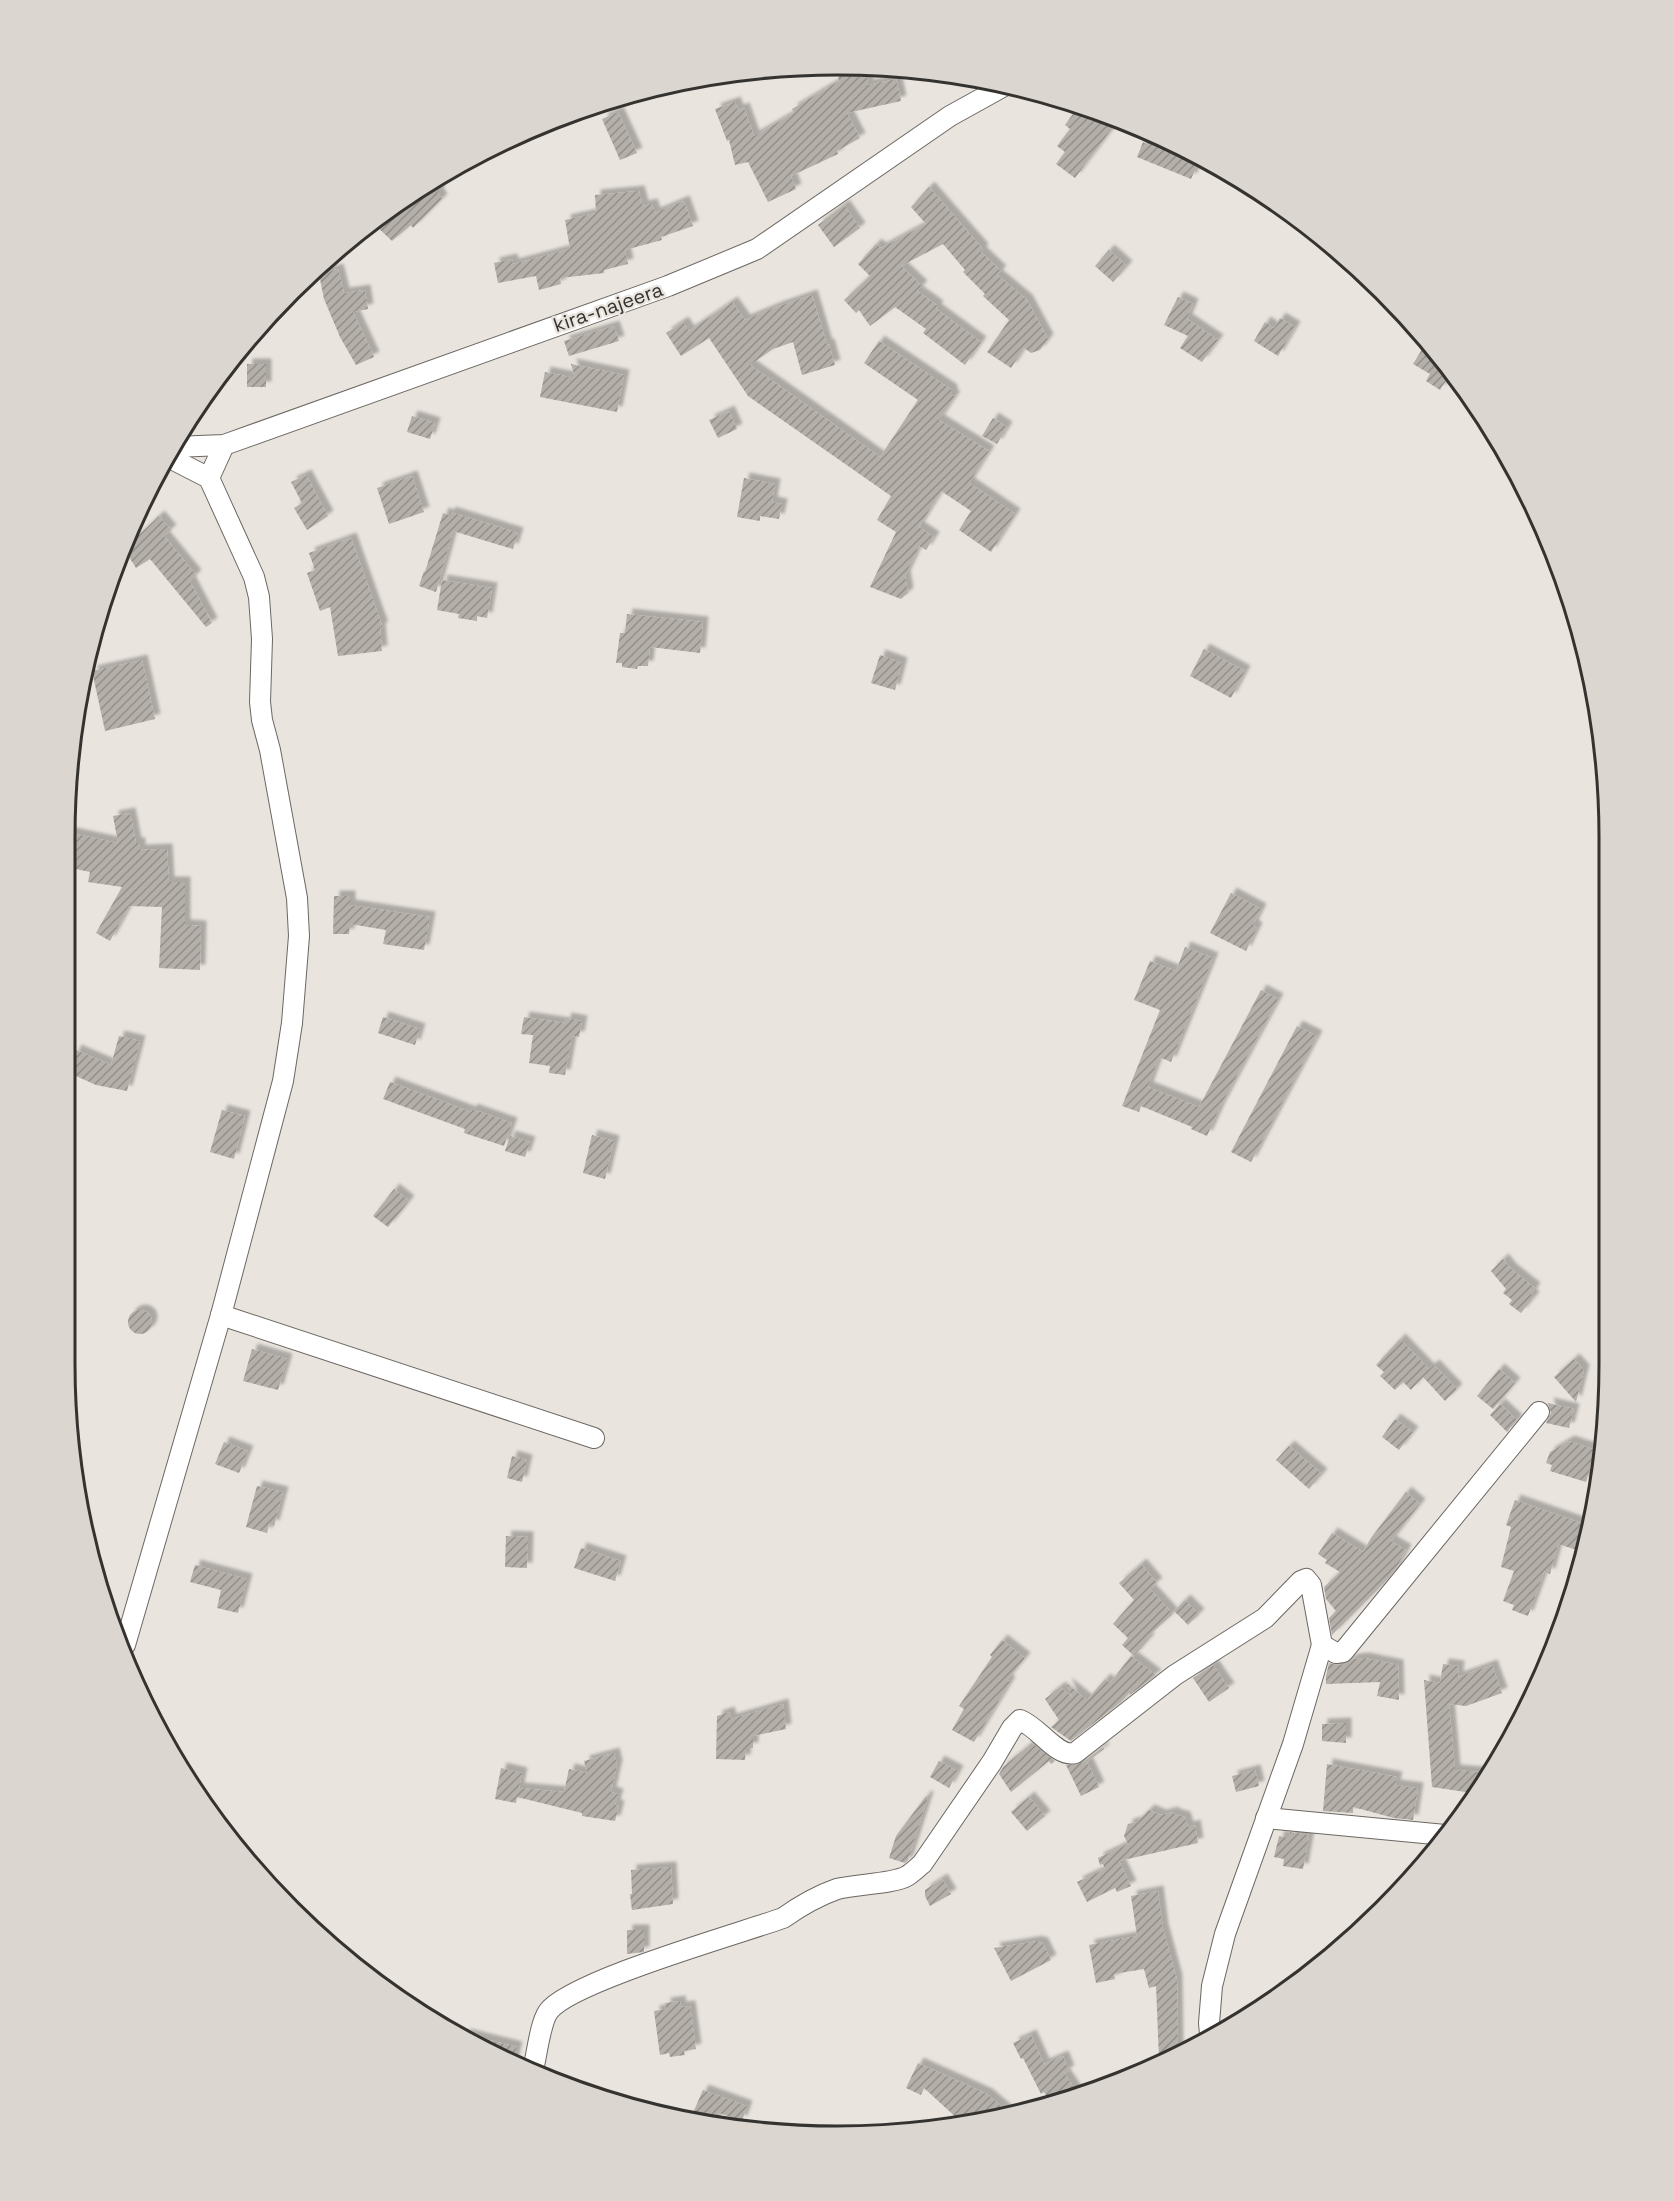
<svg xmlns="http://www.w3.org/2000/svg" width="1674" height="2201" viewBox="0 0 1674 2201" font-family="'Space Grotesk',sans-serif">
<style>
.building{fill:url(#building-hatch);filter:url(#shadow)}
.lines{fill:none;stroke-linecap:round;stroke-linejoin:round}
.minor-casing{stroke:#6c6762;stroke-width:22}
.minor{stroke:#fff;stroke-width:20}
.labels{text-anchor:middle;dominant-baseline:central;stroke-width:4.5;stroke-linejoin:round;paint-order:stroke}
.street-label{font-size:20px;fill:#353330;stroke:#e9e4de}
.rim{fill:none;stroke:#353330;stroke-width:3}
</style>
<defs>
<pattern id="building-hatch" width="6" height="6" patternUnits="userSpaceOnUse" patternTransform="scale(1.5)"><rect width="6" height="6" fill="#b4afa9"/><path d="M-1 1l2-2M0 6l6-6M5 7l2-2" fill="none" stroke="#938f8a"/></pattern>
<filter id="shadow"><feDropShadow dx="5.5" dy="-5.5" stdDeviation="1.5" flood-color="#0004"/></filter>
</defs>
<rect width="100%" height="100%" fill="#e9e4de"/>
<g class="building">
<polygon points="866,71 868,85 896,79 901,101 847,113 860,138 837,151 838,154 791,176 796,189 768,202 748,162 735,165 729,140 727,141 715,109 735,102 738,110 744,108 754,136 794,113 792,109 839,81 838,75"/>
<polygon points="1078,107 1095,112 1114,126 1075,178 1056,164 1065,152 1057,146 1070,129 1065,125"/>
<polygon points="618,112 637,153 620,160 602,119"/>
<polygon points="1154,135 1186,152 1184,157 1198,163 1191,179 1137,157 1143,142 1149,145"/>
<polygon points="447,174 438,193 442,199 413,228 411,225 392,241 373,223 408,195"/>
<polygon points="929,187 983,249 981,252 1001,271 997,275 1027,300 1048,339 1040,350 1031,353 1024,348 1011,368 987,352 1009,320 983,296 985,294 963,272 965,270 943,244 901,266 922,286 917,291 938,306 936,309 981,342 965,365 923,333 926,329 895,307 870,326 859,310 856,313 844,300 870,276 858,264 876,244 881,248 926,224 911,207"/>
<polygon points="639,191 643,206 652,204 655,213 684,201 693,226 661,237 662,240 625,250 628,264 604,270 604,273 560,278 561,284 539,290 536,276 498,283 494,263 512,259 513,264 570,249 565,220 596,213 595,195"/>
<polygon points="844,205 860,228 834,247 818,225"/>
<polygon points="1109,250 1127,266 1113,282 1095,266"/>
<polygon points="338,269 344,293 365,290 368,309 353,312 374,357 356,365 340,337 324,299 319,274"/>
<polygon points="812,295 827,345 829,344 835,365 802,375 793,342 773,349 750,365 880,457 918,400 864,363 879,341 952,390 952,395 955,396 939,420 989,451 969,483 1015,514 991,552 959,530 971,511 941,491 919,527 934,537 926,550 919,546 905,576 908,593 901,599 870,587 896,532 877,520 891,496 748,396 709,338 681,356 666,333 683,322 689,331 732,302 745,320 779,306"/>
<polygon points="1178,297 1193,304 1187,319 1218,340 1202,362 1180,348 1188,336 1164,325"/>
<polygon points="1280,318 1295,327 1278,356 1254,341 1265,322 1274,328"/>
<polygon points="614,326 619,341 569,356 564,341"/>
<polygon points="1426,343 1451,373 1440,390 1426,381 1430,374 1413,364"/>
<rect x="247" y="364" width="19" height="23"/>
<polygon points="571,364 624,375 617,412 540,397 545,372 575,378"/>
<polygon points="729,411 737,429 718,438 709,420"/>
<polygon points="412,416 435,423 430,439 407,432"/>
<polygon points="993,418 1007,427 997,444 982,436"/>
<polygon points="306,475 328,516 307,530 294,508 302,503 291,482"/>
<polygon points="412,476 424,512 389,524 377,488"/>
<polygon points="744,478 775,484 772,502 782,504 779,519 760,516 760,521 737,517"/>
<polygon points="450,512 518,533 513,549 453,531 436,592 419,586 424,571 425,572 443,513 449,515"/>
<polygon points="159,516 171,530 164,536 196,575 190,581 212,623 206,627 150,559 136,568 124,549"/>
<polygon points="351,538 383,628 380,627 382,651 338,656 330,607 320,611 307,573 315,570 309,553"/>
<polygon points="442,580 492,588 487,618 477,616 477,621 458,618 459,614 437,610"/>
<polygon points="627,614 703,622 700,653 650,647 648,666 638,666 637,669 622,667 622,663 616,663 620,633 625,633"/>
<polygon points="1204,649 1245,671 1231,698 1190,676"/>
<polygon points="880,655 902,663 895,690 871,683"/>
<polygon points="142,660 155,719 105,731 92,671"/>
<polygon points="130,813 136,843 140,843 140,850 167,849 169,882 185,882 185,925 201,926 200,970 159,968 162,907 129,906 110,941 96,933 122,887 88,882 90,872 66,867 66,832 118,843 113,816"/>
<polygon points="1231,893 1261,909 1253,925 1257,928 1246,951 1210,933"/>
<polygon points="334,896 350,896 350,905 430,917 424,950 383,944 386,930 350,924 349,934 333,934"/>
<polygon points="1185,947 1213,958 1171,1062 1159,1057 1148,1087 1199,1107 1261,990 1278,999 1220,1107 1207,1136 1191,1129 1192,1127 1141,1106 1139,1112 1122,1106 1160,1010 1134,1000 1150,961 1176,971"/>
<polygon points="383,1017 420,1029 415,1045 378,1033"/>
<polygon points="524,1017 565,1023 566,1018 582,1021 579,1037 572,1036 565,1075 549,1073 550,1066 529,1063 533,1035 521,1034"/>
<polygon points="1297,1026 1317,1036 1251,1162 1231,1152"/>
<polygon points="119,1036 140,1041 127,1091 96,1085 67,1072 76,1050 111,1065"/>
<polygon points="390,1082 471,1112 472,1109 512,1123 504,1146 464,1133 465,1129 383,1099"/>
<polygon points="222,1110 245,1116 234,1159 210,1152"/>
<polygon points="592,1135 614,1141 605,1179 583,1173"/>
<polygon points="510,1136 530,1142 525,1157 505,1151"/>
<polygon points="394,1189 409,1201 388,1227 373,1216"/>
<polygon points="1503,1259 1511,1269 1535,1288 1531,1294 1534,1297 1521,1313 1509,1304 1512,1300 1503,1293 1506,1289 1491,1271"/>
<circle cx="140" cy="1322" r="12"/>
<polygon points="1400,1339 1429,1369 1434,1365 1457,1389 1445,1401 1423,1377 1411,1390 1403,1382 1395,1390 1380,1376 1384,1372 1376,1365"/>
<polygon points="252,1349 287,1359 278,1390 243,1381"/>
<polygon points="1574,1359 1584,1370 1576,1402 1554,1377"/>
<polygon points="1499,1369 1515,1383 1493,1409 1477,1396"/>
<polygon points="1548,1403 1574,1409 1569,1428 1546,1423 1551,1413"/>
<polygon points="1500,1404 1517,1420 1507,1432 1490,1415"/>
<polygon points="1395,1419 1413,1432 1399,1450 1382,1437"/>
<polygon points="1569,1441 1596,1450 1586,1482 1550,1471 1552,1465 1546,1463 1550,1452"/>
<polygon points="224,1442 248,1451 239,1473 215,1464"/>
<polygon points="1289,1446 1322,1474 1309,1489 1276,1460"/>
<polygon points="512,1456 527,1460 522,1482 507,1478"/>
<polygon points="257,1486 283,1492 274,1526 269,1524 267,1533 246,1527"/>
<polygon points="1406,1492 1420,1504 1391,1541 1406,1550 1395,1570 1383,1584 1332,1635 1329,1618 1336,1611 1326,1599 1324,1587 1340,1572 1325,1563 1327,1560 1318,1554 1332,1533 1363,1552 1371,1538"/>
<polygon points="1515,1500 1587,1525 1580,1551 1558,1544 1550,1574 1544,1572 1528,1616 1512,1610 1514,1605 1503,1601 1514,1571 1501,1567 1511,1527 1506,1525"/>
<polygon points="506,1536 528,1537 527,1568 505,1567"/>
<polygon points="581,1548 621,1561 615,1581 574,1568"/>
<polygon points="1141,1564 1157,1583 1150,1589 1173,1614 1147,1637 1149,1639 1134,1656 1122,1645 1128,1638 1113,1624 1134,1600 1119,1583"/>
<polygon points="195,1565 247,1579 238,1613 217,1608 221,1590 190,1582"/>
<polygon points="1185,1600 1199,1614 1188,1625 1174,1611"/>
<polygon points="1002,1640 1025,1658 1007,1680 1010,1682 974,1742 952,1730 964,1709 959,1706 992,1657 990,1655"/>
<polygon points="1131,1656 1156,1675 1130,1695 1129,1693 1121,1702 1071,1741 1051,1727 1059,1720 1045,1699 1060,1687 1072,1697 1066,1683 1087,1700 1105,1679 1110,1683"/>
<polygon points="1364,1658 1398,1665 1399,1700 1377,1696 1380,1682 1326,1684 1326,1676 1329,1663 1338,1665 1345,1664 1353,1659"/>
<polygon points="1443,1664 1459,1666 1458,1677 1492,1665 1502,1693 1466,1706 1449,1704 1455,1770 1490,1773 1479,1794 1432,1787 1424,1680 1440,1683"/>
<polygon points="1213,1665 1229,1688 1209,1702 1193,1678"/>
<polygon points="783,1704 786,1729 753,1736 753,1748 746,1748 745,1760 716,1759 717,1716 729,1712 731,1719"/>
<polygon points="1346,1723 1346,1743 1322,1741 1322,1724"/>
<polygon points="1032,1743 1055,1761 1051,1764 1049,1761 1011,1792 999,1774 1003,1767"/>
<polygon points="1103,1747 1104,1749 1087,1762 1099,1787 1081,1796 1066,1765 1082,1763"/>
<polygon points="614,1753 617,1765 611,1792 618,1794 615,1805 619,1806 615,1821 582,1816 582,1813 517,1797 516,1803 495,1799 501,1768 522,1773 519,1788 564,1792 569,1769 587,1773 584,1761"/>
<polygon points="939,1761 958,1771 949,1788 930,1777"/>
<polygon points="1327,1764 1397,1777 1395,1785 1418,1788 1413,1820 1394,1818 1353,1807 1353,1813 1323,1811"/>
<polygon points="1255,1770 1259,1786 1236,1792 1232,1776"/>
<polygon points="926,1796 928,1797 908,1860 905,1863 889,1858 896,1836"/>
<polygon points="1029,1797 1045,1816 1027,1831 1011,1812"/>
<polygon points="1149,1810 1161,1815 1173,1812 1174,1814 1185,1817 1188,1827 1195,1825 1198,1843 1119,1861 1131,1886 1117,1892 1115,1888 1087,1902 1077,1882 1105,1869 1103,1864 1100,1865 1098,1858 1128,1844 1124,1836 1128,1824 1137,1822"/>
<polygon points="1290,1832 1309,1835 1303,1869 1283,1866 1284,1859 1274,1857 1279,1836 1289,1838"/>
<polygon points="671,1867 673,1904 632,1910 630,1894 632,1894 631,1870"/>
<polygon points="942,1879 951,1894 930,1906 925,1896 925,1890"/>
<polygon points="1158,1891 1163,1929 1177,1980 1178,2050 1159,2059 1156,1986 1149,1988 1144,1969 1114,1974 1115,1979 1096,1983 1089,1945 1137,1936 1131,1896"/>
<polygon points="627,1930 644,1930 644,1952 627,1954"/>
<polygon points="1038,1941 1039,1943 1042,1942 1051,1960 1011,1981 994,1948"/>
<polygon points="680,2001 681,2007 690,2006 696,2049 684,2051 685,2055 670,2057 669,2053 660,2055 654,2011 666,2009 665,2003"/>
<polygon points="465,2034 517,2047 513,2063 495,2057 464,2036"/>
<polygon points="1031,2035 1044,2064 1063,2056 1069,2071 1064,2073 1080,2097 1051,2102 1044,2092 1041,2094 1023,2058 1021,2059 1013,2043"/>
<polygon points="918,2063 987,2094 1007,2111 960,2121 924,2088 921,2095 906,2088"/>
<polygon points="703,2090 747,2106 742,2121 719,2113 714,2123 689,2122"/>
</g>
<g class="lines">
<g class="minor-casing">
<g id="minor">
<polyline points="174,447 224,445 668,286 757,249 950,116 1006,85"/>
<polyline points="209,478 224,445"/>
<polyline points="221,1315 594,1438"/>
<polyline points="125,1645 221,1315 283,1081 292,1023 299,936 297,898 270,750 262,720 260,702 262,639 259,597 254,577 209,478 168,457"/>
<polyline points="1266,1818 1445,1835"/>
<polyline points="1210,2034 1209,2023 1212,1986 1225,1934 1293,1744 1322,1645"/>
<path d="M533 2070C537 2054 540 2024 548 2012 568 1982 741 1933 783 1918 800 1906 817 1896 837 1889 856 1884 893 1884 907 1876 912 1873 917 1868 922 1864L992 1762 1012 1728 1020 1720C1039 1727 1057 1758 1075 1753L1175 1675 1265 1618 1301 1581 1306 1579 1311 1585 1322 1645 1336 1653 1343 1652 1539 1412"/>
</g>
</g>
<use href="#minor" class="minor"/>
</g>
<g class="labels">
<g class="street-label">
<text transform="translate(608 307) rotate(-19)">kira-najeera</text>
</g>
</g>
<path d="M0 0H1674V2201H0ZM837 75H837A762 762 0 0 1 1599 837V1364A762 762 0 0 1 837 2126H837A762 762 0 0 1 75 1364V837A762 762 0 0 1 837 75Z" fill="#dbd6d0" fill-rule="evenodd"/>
<path class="rim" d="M837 75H837A762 762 0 0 1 1599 837V1364A762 762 0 0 1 837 2126H837A762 762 0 0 1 75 1364V837A762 762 0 0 1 837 75Z"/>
</svg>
